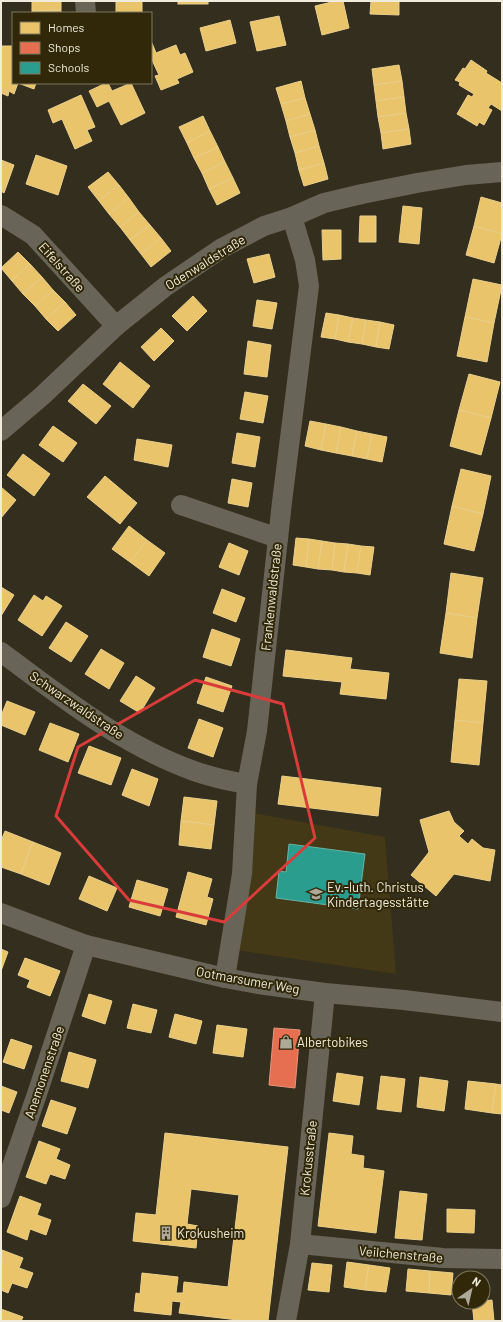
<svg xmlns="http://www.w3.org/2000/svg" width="503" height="1322" viewBox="0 0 503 1322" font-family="Barlow,sans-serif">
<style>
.built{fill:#433916}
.homes{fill:#e9c46a;stroke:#ebd08c}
.shops{fill:#e76f51;stroke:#ea947a}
.schools{fill:#2a9d8f;stroke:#65b4a6}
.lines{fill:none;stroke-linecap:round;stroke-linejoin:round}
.minor{stroke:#686457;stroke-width:20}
.marked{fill:none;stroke:#d93c3a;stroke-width:3;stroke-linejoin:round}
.labels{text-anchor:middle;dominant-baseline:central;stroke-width:4;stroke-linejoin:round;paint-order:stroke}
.street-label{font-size:13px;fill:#f0ebda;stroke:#31280a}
.poi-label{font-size:13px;fill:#f0ebda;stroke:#31280a;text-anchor:start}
</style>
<rect width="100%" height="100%" fill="#332e1d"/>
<polygon class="built" points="253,813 385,837 396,974 236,950"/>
<g class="homes">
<polygon points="32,1 61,1 61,10 32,11"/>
<rect x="116" y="1" width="26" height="12"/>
<rect x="178" y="1" width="30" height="3"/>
<polygon points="336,1 343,1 349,28 322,35 315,6"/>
<polygon points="371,1 399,1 399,15 370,14"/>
<polygon points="61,10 61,13 32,13 32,11"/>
<polygon points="279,16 286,45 257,51 250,22"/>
<polygon points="230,20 236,43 206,51 200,28"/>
<polygon points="152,43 156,53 176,45 180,55 185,53 193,72 177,79 179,83 161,90 155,76 159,75 151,58 151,44"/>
<polygon points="1,46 13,46 13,83 36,83 34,89 18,83 14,94 9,91 8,96 1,93"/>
<polygon points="471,60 487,71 486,73 502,83 502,111 491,104 488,108 492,110 484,125 479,122 477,126 457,114 468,95 472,97 474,94 459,85 460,82 455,80 463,68 465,69"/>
<polygon points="399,65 402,81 374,85 372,69"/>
<polygon points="301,81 305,98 281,104 276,88"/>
<polygon points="402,81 404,97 376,101 374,85"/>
<polygon points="106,83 108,83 112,91 131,83 145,113 121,125 109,101 97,107 89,91"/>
<polygon points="81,95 95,127 87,130 92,141 75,149 62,119 53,123 48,110"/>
<polygon points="404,97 406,113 378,117 376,101"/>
<polygon points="305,98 310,114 286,121 281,104"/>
<polygon points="406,113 409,129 381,133 378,117"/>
<polygon points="310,114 315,130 290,137 286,121"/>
<polygon points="203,116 210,131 187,143 179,127"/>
<polygon points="409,129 411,144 383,149 381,133"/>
<polygon points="315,130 319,146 295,153 290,137"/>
<polygon points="210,131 218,147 194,158 187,143"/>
<polygon points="319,146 324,163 299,170 295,153"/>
<polygon points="218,147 225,162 202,173 194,158"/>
<polygon points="36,155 67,166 58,195 26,184"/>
<polygon points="1,160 14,165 4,193 1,191"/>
<polygon points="225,162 233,178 209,189 202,173"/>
<polygon points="324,163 328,179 304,186 299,170"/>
<polygon points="108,172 119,185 99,201 88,187"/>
<polygon points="233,178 240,193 217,205 209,189"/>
<polygon points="119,185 129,198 109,214 99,201"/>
<polygon points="481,197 502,203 502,234 474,226"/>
<polygon points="129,198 139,212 120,227 109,214"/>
<polygon points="403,206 422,208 419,244 399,242"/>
<polygon points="139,212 150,225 130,240 120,227"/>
<polygon points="360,216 376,216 376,242 359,242"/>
<polygon points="150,225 161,238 141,254 130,240"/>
<polygon points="474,226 502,234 494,263 466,255"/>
<polygon points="322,230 341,230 341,259 323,260"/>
<polygon points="161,238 171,251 151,267 141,254"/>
<polygon points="18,252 30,264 12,281 1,268"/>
<polygon points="269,254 275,277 254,283 247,259"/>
<polygon points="30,264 42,277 23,294 12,281"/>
<polygon points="42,277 53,290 35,306 23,294"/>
<polygon points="473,279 502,285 494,323 465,317"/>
<polygon points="53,290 65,302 46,319 35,306"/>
<polygon points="193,296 207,311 187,331 172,316"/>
<polygon points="257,300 277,303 272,329 253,326"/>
<polygon points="65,302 76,315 58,331 46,319"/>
<polygon points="326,313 339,315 335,339 321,337"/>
<polygon points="339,315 353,318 348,342 335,339"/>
<polygon points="465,317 494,323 487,362 457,356"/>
<polygon points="353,318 366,320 362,344 348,342"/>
<polygon points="366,320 380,322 376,347 362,344"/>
<polygon points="380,322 394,325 389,349 376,347"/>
<polygon points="161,328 174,341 154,361 141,347"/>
<polygon points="248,341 271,345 267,377 244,374"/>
<polygon points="120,362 150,386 133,408 103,384"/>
<polygon points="469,374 500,382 491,418 459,410"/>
<polygon points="83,384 111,406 96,424 68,401"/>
<polygon points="245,392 268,396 263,423 240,419"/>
<polygon points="459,410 491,418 481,455 450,446"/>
<polygon points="310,421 326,424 321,450 305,446"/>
<polygon points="326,424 341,427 336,453 321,450"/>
<polygon points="53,426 77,443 63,462 39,445"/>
<polygon points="341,427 357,431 352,456 336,453"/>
<polygon points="357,431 372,434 367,459 352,456"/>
<polygon points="237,433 260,437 255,467 232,463"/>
<polygon points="372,434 387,437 382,462 367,459"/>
<polygon points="137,439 172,445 168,467 134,460"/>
<polygon points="23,454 50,474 34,496 7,475"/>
<polygon points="461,469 491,476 483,514 452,506"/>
<polygon points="105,476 137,503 120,524 87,497"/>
<polygon points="232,479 252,483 248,507 228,503"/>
<polygon points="1,487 16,500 1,518"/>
<polygon points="452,506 483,514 474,551 444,544"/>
<polygon points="129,526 147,540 130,562 112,549"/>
<polygon points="296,538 309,539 306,567 293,565"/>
<polygon points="309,539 322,541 318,569 306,567"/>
<polygon points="147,540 165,553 149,576 130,562"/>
<polygon points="322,541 335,543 332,570 318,569"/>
<polygon points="229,543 248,551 239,575 219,567"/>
<polygon points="335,543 348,544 344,572 332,570"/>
<polygon points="348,544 361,546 357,573 344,572"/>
<polygon points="361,546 374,547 370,575 357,573"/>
<polygon points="451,573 483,578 477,618 446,613"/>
<polygon points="1,587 14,595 1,616"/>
<polygon points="222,589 245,598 236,622 213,613"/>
<polygon points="34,595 43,601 46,596 62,606 42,636 18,620"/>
<polygon points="446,613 477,618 472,658 440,653"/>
<polygon points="66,622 88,636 71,662 49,648"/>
<polygon points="212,629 240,639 231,666 203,657"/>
<polygon points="101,649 124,663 109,689 85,674"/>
<polygon points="286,650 352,658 350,669 389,673 386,699 340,694 342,682 283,676"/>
<polygon points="136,676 155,688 140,713 120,701"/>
<polygon points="206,677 232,686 223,712 197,703"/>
<polygon points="459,679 487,681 483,723 455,720"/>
<polygon points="7,701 35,712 25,735 1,725 1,716"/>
<polygon points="199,719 223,728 213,757 188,748"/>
<polygon points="455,720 483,723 479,765 451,762"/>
<polygon points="50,723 79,734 68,762 39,750"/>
<polygon points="89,746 121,758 111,785 78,773"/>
<polygon points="132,769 158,779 149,806 122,795"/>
<polygon points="282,776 381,788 378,816 278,804"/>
<polygon points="184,797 217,801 214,825 181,821"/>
<polygon points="449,811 454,822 464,831 459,836 468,844 472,839 483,848 495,850 490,881 454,874 436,896 411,875 429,852 420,820"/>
<polygon points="181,821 214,825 211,849 179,845"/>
<polygon points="5,831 33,842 21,874 1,867 1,841"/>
<polygon points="33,842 61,853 49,885 21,874"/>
<polygon points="188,872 212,879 207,897 213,899 206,925 176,917"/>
<polygon points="89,876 117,888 107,911 79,899"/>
<polygon points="137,880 168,889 160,916 129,907"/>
<polygon points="1,949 8,952 1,971"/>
<polygon points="25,958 60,971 50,996 27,987 30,980 18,975"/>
<polygon points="89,994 112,1001 105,1024 82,1016"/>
<polygon points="133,1004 157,1010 151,1033 127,1028"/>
<polygon points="175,1014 202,1021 196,1044 169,1037"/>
<polygon points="217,1025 247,1029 243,1057 213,1053"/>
<polygon points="11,1039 32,1046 24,1069 3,1062"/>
<polygon points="69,1052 96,1060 88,1088 61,1081"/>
<polygon points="337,1073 363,1077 359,1105 333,1101"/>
<polygon points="381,1076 405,1079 401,1112 377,1109"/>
<polygon points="420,1077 448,1081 444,1111 417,1107"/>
<polygon points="468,1081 496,1084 492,1113 465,1109"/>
<polygon points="496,1084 502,1085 502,1114 492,1113"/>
<polygon points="1,1086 17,1092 9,1113 1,1110"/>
<polygon points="51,1100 76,1108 67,1134 42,1126"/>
<polygon points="165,1133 288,1147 268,1321 246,1321 179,1313 181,1302 172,1301 171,1315 134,1311 136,1293 140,1294 142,1273 178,1277 176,1293 183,1293 184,1282 228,1287 239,1195 191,1189 187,1224 198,1226 196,1248 133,1241 136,1213 156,1215"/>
<polygon points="329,1133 353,1136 351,1154 364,1156 363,1168 384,1171 376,1233 318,1226"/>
<polygon points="39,1141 60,1149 56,1159 70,1165 65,1179 50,1174 46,1184 26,1177"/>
<polygon points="400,1191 427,1194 422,1240 395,1238"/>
<polygon points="20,1196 41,1204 37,1215 51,1220 46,1235 30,1229 27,1240 7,1232"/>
<polygon points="447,1209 475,1210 474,1233 447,1232"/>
<polygon points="2,1250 23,1258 19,1268 33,1273 27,1288 12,1283 8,1293 1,1290"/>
<polygon points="347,1262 369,1265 365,1290 344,1287"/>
<polygon points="312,1263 332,1265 329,1292 308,1290"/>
<polygon points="369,1265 390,1268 386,1292 365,1290"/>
<polygon points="408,1269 430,1271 429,1293 406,1291"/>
<polygon points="430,1271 453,1273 451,1295 429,1293"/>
<polygon points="492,1300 494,1321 474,1321 472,1302 483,1302 483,1301"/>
<polygon points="1,1309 23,1317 21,1321 1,1321"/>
</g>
<polygon class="shops" points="274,1028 300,1030 295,1088 269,1085"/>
<polygon class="schools" points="289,844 365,854 358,909 276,898 279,871 286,872"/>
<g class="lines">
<g class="minor">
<polyline points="85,1 86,13"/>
<polyline points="1,215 33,235 116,326"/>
<polyline points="1,431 42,396 116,326 166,286 222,248 264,226 292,217 324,203 362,194 417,183 466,175 502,172"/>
<polyline points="181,505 278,538"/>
<path d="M1 652C61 697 122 745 194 771 211 777 229 781 247 784"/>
<polyline points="1,913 86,945 225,978 258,984 325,993 404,1000 502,1012"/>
<polyline points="225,978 242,874 247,784 257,731 282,502 309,286 305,260 292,217"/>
<polyline points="1,1198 37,1094 86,945"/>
<polyline points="300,1244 443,1258 502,1259"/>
<polyline points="286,1321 300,1244 325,993"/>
</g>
</g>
<path class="marked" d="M195 680 283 704 315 838 224 922 129 900 56 816 78 747Z"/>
<defs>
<g id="school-bare" transform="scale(1.08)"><path d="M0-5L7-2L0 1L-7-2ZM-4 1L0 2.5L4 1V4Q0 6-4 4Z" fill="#aea998" stroke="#31280a" stroke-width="2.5" paint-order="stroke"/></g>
<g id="shop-bare" transform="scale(1.08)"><path d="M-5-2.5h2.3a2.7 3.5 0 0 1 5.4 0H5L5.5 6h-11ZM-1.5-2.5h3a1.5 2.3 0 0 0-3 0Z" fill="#aea998" stroke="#31280a" stroke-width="2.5" paint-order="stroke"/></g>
<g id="building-bare" transform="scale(1.08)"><path d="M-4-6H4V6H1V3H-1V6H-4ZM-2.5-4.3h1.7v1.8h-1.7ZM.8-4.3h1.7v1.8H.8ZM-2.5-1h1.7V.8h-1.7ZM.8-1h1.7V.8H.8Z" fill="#aea998" stroke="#31280a" stroke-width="2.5" paint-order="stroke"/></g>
</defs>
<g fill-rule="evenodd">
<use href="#school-bare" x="316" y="894"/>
<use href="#shop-bare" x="286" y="1042"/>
<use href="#building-bare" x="166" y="1233"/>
</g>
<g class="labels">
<g class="street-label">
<text transform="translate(205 262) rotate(-32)">Odenwaldstraße</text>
<text transform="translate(62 267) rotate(48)">Eifelstraße</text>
<text transform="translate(271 597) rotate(-84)">Frankenwaldstraße</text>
<text transform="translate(77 705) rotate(34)">Schwarzwaldstraße</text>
<text transform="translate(248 980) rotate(10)">Ootmarsumer Weg</text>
<text transform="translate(44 1072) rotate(-71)">Anemonenstraße</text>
<text transform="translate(308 1158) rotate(-84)">Krokusstraße</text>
<text transform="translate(401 1254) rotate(5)">Veilchenstraße</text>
</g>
<g class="poi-label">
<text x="327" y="887">Ev.-luth. Christus<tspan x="327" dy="15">Kindertagesstätte</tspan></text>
<text x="297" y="1042">Albertobikes</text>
<text x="177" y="1233">Krokusheim</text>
</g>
</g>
<rect width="503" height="1322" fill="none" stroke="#f0ebda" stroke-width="4"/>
<rect x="12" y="12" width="140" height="72" fill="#31280a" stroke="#7d765d"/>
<rect x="20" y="22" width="20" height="12" fill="#e9c46a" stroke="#7d765d"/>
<text x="48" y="32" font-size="12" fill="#f0ebda">Homes</text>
<rect x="20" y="42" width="20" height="12" fill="#e76f51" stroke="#7d765d"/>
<text x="48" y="52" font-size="12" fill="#f0ebda">Shops</text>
<rect x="20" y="62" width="20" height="12" fill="#2a9d8f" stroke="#7d765d"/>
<text x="48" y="72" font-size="12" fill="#f0ebda">Schools</text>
<g transform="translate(471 1290) rotate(34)"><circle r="19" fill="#31280a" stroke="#7d765d"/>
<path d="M0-3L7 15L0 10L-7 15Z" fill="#aea998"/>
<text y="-6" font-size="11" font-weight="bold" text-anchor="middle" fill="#f0ebda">N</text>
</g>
</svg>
